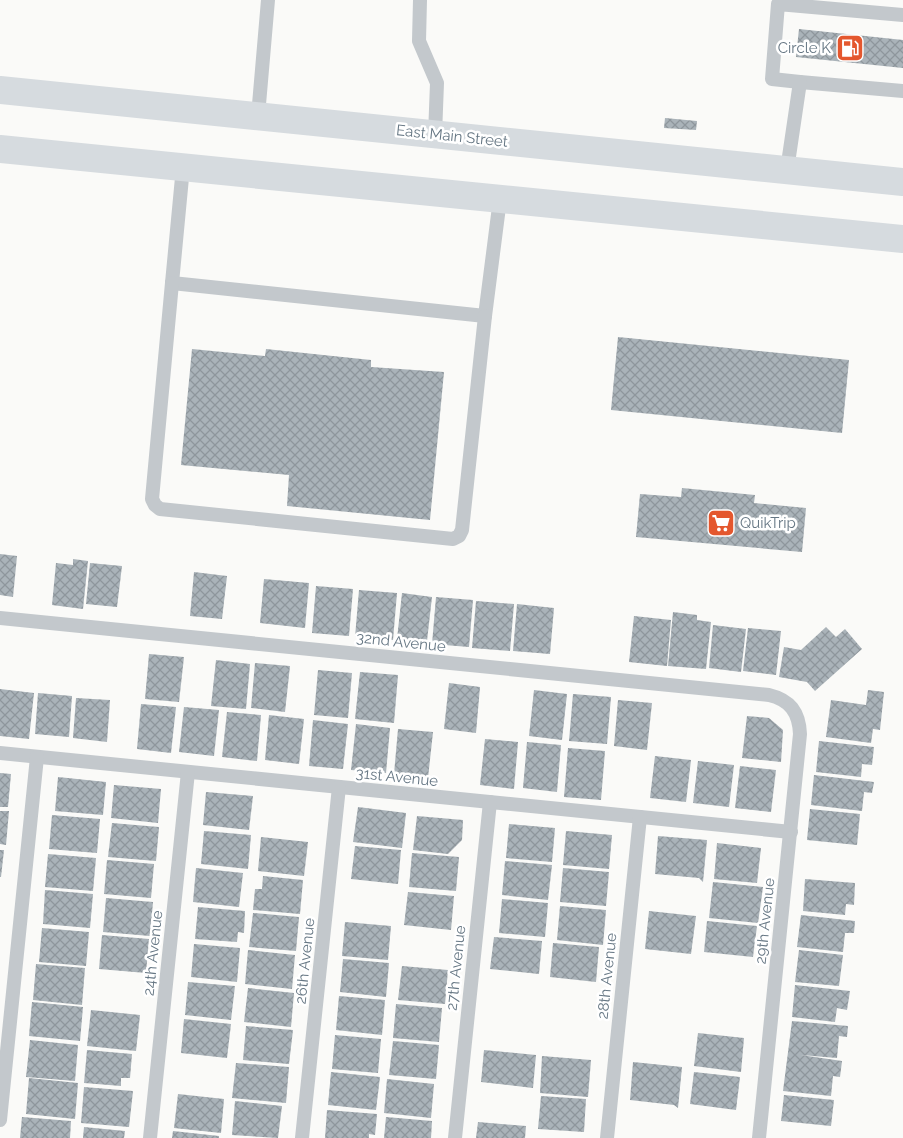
<svg xmlns="http://www.w3.org/2000/svg" width="903" height="1138" viewBox="0 0 903 1138" font-family="Raleway,sans-serif">
<style>
.building{fill:url(#building-cross-hatch)}
.lines{fill:none;stroke-linecap:round;stroke-linejoin:round}
.service{stroke:#c3c8cc;stroke-width:14}
.primary{stroke:#d6dbdf;stroke-width:28}
.labels{text-anchor:middle;dominant-baseline:central;stroke-width:5;stroke-linejoin:round;paint-order:stroke}
.poi-label{font-size:15px;fill:#657683;stroke:#fff;text-anchor:end}
.street-label{font-size:15px;fill:#657683;stroke:#fff}
</style>
<defs>
<pattern id="building-cross-hatch" width="8" height="8" patternUnits="userSpaceOnUse" patternTransform="scale(1.25)"><rect width="8" height="8" fill="#aab3b9"/><path d="M0 0l8 8M0 8l8-8" fill="none" stroke="#8e969c"/></pattern>
</defs>
<rect width="100%" height="100%" fill="#fafaf8"/>
<g class="building">
<polygon points="799,29 903,40 903,68 796,57"/>
<polygon points="665,118 697,121 696,130 664,128"/>
<polygon points="618,337 849,360 842,433 611,410"/>
<polygon points="192,349 265,356 266,349 371,360 371,367 444,372 430,520 287,506 289,475 181,465"/>
<polygon points="682,488 755,495 754,503 806,508 802,552 636,537 640,494 681,497"/>
<polygon points="0,554 17,556 13,597 0,595"/>
<polygon points="73,559 88,561 83,609 52,605 56,563 73,565"/>
<polygon points="90,563 122,566 117,607 86,604"/>
<polygon points="194,572 227,576 222,619 190,616"/>
<polygon points="264,579 309,583 305,628 260,623"/>
<polygon points="316,586 353,589 349,636 312,633"/>
<polygon points="359,590 397,593 393,640 355,637"/>
<polygon points="402,593 432,597 427,641 397,639"/>
<polygon points="436,597 473,600 469,647 432,644"/>
<polygon points="476,601 514,604 510,651 472,648"/>
<polygon points="517,604 554,608 550,654 513,651"/>
<polygon points="673,612 697,615 697,620 711,622 706,669 668,666"/>
<polygon points="634,616 671,620 667,666 629,662"/>
<polygon points="713,625 746,629 741,672 709,668"/>
<polygon points="826,627 836,637 845,629 862,649 815,691 807,682 779,677 784,647 801,650"/>
<polygon points="748,628 781,631 776,675 743,671"/>
<polygon points="149,654 184,657 179,702 145,699"/>
<polygon points="216,660 250,664 246,709 211,706"/>
<polygon points="255,663 290,666 285,712 251,708"/>
<polygon points="318,670 352,673 348,718 314,715"/>
<polygon points="360,672 398,675 394,723 355,719"/>
<polygon points="449,683 480,687 476,733 444,729"/>
<polygon points="0,689 34,693 29,739 0,736"/>
<polygon points="534,690 567,694 562,740 529,736"/>
<polygon points="868,690 884,692 880,730 873,729 871,743 826,737 831,700 866,705"/>
<polygon points="38,693 72,696 69,737 35,734"/>
<polygon points="573,694 611,697 607,744 569,741"/>
<polygon points="76,698 110,700 107,742 73,738"/>
<polygon points="618,700 652,703 647,750 614,746"/>
<polygon points="141,704 176,707 171,753 137,749"/>
<polygon points="184,707 219,710 214,756 179,752"/>
<polygon points="227,712 261,715 257,761 222,757"/>
<polygon points="269,715 304,719 299,764 265,760"/>
<polygon points="747,716 769,718 783,730 781,762 742,758"/>
<polygon points="313,720 348,724 343,769 309,766"/>
<polygon points="356,724 390,728 386,773 351,770"/>
<polygon points="398,729 433,732 428,778 394,774"/>
<polygon points="485,739 518,742 514,789 480,785"/>
<polygon points="819,741 874,747 872,765 862,764 861,777 816,772"/>
<polygon points="527,742 561,745 557,792 523,788"/>
<polygon points="568,748 605,751 601,800 564,797"/>
<polygon points="655,756 691,760 686,802 650,798"/>
<polygon points="698,761 734,765 729,807 693,803"/>
<polygon points="740,766 776,770 771,812 735,808"/>
<polygon points="0,773 11,774 8,807 0,807"/>
<polygon points="814,775 874,782 872,793 864,792 862,811 811,805"/>
<polygon points="58,777 106,782 103,815 55,811"/>
<polygon points="114,785 161,789 158,823 111,818"/>
<polygon points="206,792 253,796 249,830 203,825"/>
<polygon points="358,807 406,813 402,848 353,842"/>
<polygon points="810,809 860,814 857,845 807,840"/>
<polygon points="0,811 9,811 6,845 0,844"/>
<polygon points="52,815 100,819 97,853 49,849"/>
<polygon points="417,816 463,820 462,840 448,854 413,850"/>
<polygon points="112,823 159,827 156,861 108,857"/>
<polygon points="509,824 555,828 552,862 506,858"/>
<polygon points="204,831 251,835 248,869 201,864"/>
<polygon points="566,831 612,835 609,869 563,865"/>
<polygon points="658,836 707,840 703,882 699,878 655,874"/>
<polygon points="261,837 308,842 304,876 258,871"/>
<polygon points="717,843 761,848 757,883 714,879"/>
<polygon points="355,846 401,850 398,884 351,879"/>
<polygon points="0,850 4,850 1,877 0,877"/>
<polygon points="412,853 459,857 456,891 409,887"/>
<polygon points="48,854 96,858 93,891 45,887"/>
<polygon points="107,860 154,864 151,898 104,894"/>
<polygon points="505,861 552,865 548,900 502,895"/>
<polygon points="196,868 243,873 239,907 193,902"/>
<polygon points="563,868 609,872 606,906 560,902"/>
<polygon points="263,876 303,880 300,914 253,910 255,889 262,889"/>
<polygon points="805,879 855,883 854,905 846,904 845,915 803,911"/>
<polygon points="713,882 763,887 758,923 709,918"/>
<polygon points="45,890 93,894 90,928 43,924"/>
<polygon points="408,892 454,896 451,930 404,925"/>
<polygon points="106,898 153,902 150,936 103,932"/>
<polygon points="502,899 548,903 545,937 499,933"/>
<polygon points="560,906 606,910 603,945 557,940"/>
<polygon points="198,907 245,911 244,933 238,932 237,942 195,939"/>
<polygon points="649,911 696,916 691,954 645,949"/>
<polygon points="253,913 299,917 296,951 249,947"/>
<polygon points="801,915 855,921 854,933 845,933 843,952 797,947"/>
<polygon points="707,921 757,926 753,957 704,952"/>
<polygon points="345,922 391,926 388,960 342,956"/>
<polygon points="42,928 89,932 86,966 39,962"/>
<polygon points="102,935 149,939 146,973 99,969"/>
<polygon points="494,937 542,941 539,974 490,969"/>
<polygon points="553,943 599,947 596,982 550,977"/>
<polygon points="194,944 240,948 237,982 191,977"/>
<polygon points="248,950 295,955 292,989 245,984"/>
<polygon points="799,950 843,955 839,986 795,982"/>
<polygon points="343,959 389,963 386,997 340,992"/>
<polygon points="36,964 85,968 82,1005 33,1000"/>
<polygon points="402,966 448,970 445,1004 398,1000"/>
<polygon points="188,982 235,986 231,1020 185,1015"/>
<polygon points="795,985 850,991 847,1010 837,1008 835,1022 792,1017"/>
<polygon points="248,988 294,993 291,1027 244,1022"/>
<polygon points="339,996 385,1000 382,1035 336,1030"/>
<polygon points="32,1002 83,1007 80,1041 29,1036"/>
<polygon points="396,1004 442,1008 439,1042 393,1038"/>
<polygon points="91,1010 140,1015 136,1051 87,1046"/>
<polygon points="184,1019 231,1024 227,1058 181,1053"/>
<polygon points="792,1021 848,1026 847,1037 839,1036 837,1058 801,1055 842,1061 840,1077 833,1076 831,1096 783,1091"/>
<polygon points="246,1026 293,1030 289,1064 243,1060"/>
<polygon points="698,1033 744,1038 741,1072 694,1066"/>
<polygon points="335,1035 381,1039 378,1073 332,1069"/>
<polygon points="30,1040 78,1045 75,1081 26,1077"/>
<polygon points="393,1041 439,1045 436,1079 389,1075"/>
<polygon points="87,1050 132,1054 130,1078 121,1078 121,1086 84,1083"/>
<polygon points="484,1050 536,1055 533,1088 481,1082"/>
<polygon points="542,1056 591,1060 588,1097 540,1093"/>
<polygon points="633,1062 682,1067 678,1108 674,1105 630,1100"/>
<polygon points="236,1063 289,1067 286,1103 232,1098"/>
<polygon points="331,1072 380,1077 376,1110 328,1105"/>
<polygon points="694,1072 740,1077 736,1110 690,1104"/>
<polygon points="29,1078 78,1083 75,1119 26,1114"/>
<polygon points="387,1079 434,1084 431,1118 384,1113"/>
<polygon points="84,1087 133,1091 129,1127 81,1123"/>
<polygon points="178,1094 224,1099 221,1133 174,1128"/>
<polygon points="784,1095 834,1100 831,1126 781,1121"/>
<polygon points="541,1096 586,1099 584,1132 538,1129"/>
<polygon points="235,1101 282,1106 278,1138 232,1135"/>
<polygon points="327,1110 377,1114 375,1135 369,1134 369,1138 325,1138"/>
<polygon points="22,1117 71,1121 70,1138 20,1138"/>
<polygon points="386,1117 432,1121 431,1138 384,1138"/>
<polygon points="478,1122 526,1126 525,1138 476,1138"/>
<polygon points="84,1127 125,1131 124,1138 83,1138"/>
<polygon points="173,1131 219,1136 219,1138 172,1138"/>
</g>
<g class="lines">
<g class="service">
<polyline points="420,0 419,41 437,83 435,135"/>
<polyline points="800,82 903,91"/>
<polyline points="258,116 268,0"/>
<polyline points="183,167 172,283 485,316 500,199"/>
<polyline points="787,170 800,82 772,79 778,4 903,15"/>
<polyline points="172,283 152,499 155,505 160,509 453,539 459,536 462,530 485,316"/>
<path d="M0 618 769 695C790 700 799 712 800 734L759 1138"/>
<polyline points="0,753 791,832"/>
<polyline points="0,1120 37,757"/>
<polyline points="150,1138 188,772"/>
<polyline points="302,1138 339,787"/>
<polyline points="455,1138 490,802"/>
<polyline points="607,1138 640,817"/>
</g>
<g class="primary">
<polyline points="0,90 903,182"/>
<polyline points="0,149 903,239"/>
</g>
</g>
<defs>
<g id="fuel-square" transform="scale(1.4375)"><rect x="-9" y="-9" width="18" height="18" rx="4" fill="#e4572e" stroke="#fff"/><path d="M-5.5-6h7V0h2V4h1.3V-2.5L3-4.5l.8-.8L6-3V5H2.5V1h-1V6h-7ZM-4.2-4.7v3.2H.2V-4.7Z" fill="#fff"/></g>
<g id="supermarket-square" transform="scale(1.4375)"><rect x="-9" y="-9" width="18" height="18" rx="4" fill="#e4572e" stroke="#fff"/><path d="M-6-5.5h2.5l.6 2H6L4.5 2H-2.5L-4.4-4H-6ZM-1.5 3.2a1.3 1.3 0 1 0 .1 0ZM3 3.2a1.3 1.3 0 1 0 .1 0Z" fill="#fff"/></g>
</defs>
<g fill-rule="evenodd">
<use href="#fuel-square" x="850" y="48"/>
<use href="#supermarket-square" x="721" y="523"/>
</g>
<g class="labels">
<g class="poi-label">
<text x="831" y="48">Circle K</text>
<text x="740" y="523" text-anchor="start">QuikTrip</text>
</g>
<g class="street-label">
<text transform="translate(452 136) rotate(6)">East Main Street</text>
<text transform="translate(401 642) rotate(6)">32nd Avenue</text>
<text transform="translate(397 777) rotate(6)">31st Avenue</text>
<text transform="translate(765 921) rotate(-84)">29th Avenue</text>
<text transform="translate(153 953) rotate(-84)">24th Avenue</text>
<text transform="translate(305 961) rotate(-84)">26th Avenue</text>
<text transform="translate(456 968) rotate(-84)">27th Avenue</text>
<text transform="translate(607 976) rotate(-84)">28th Avenue</text>
</g>
</g>
</svg>
